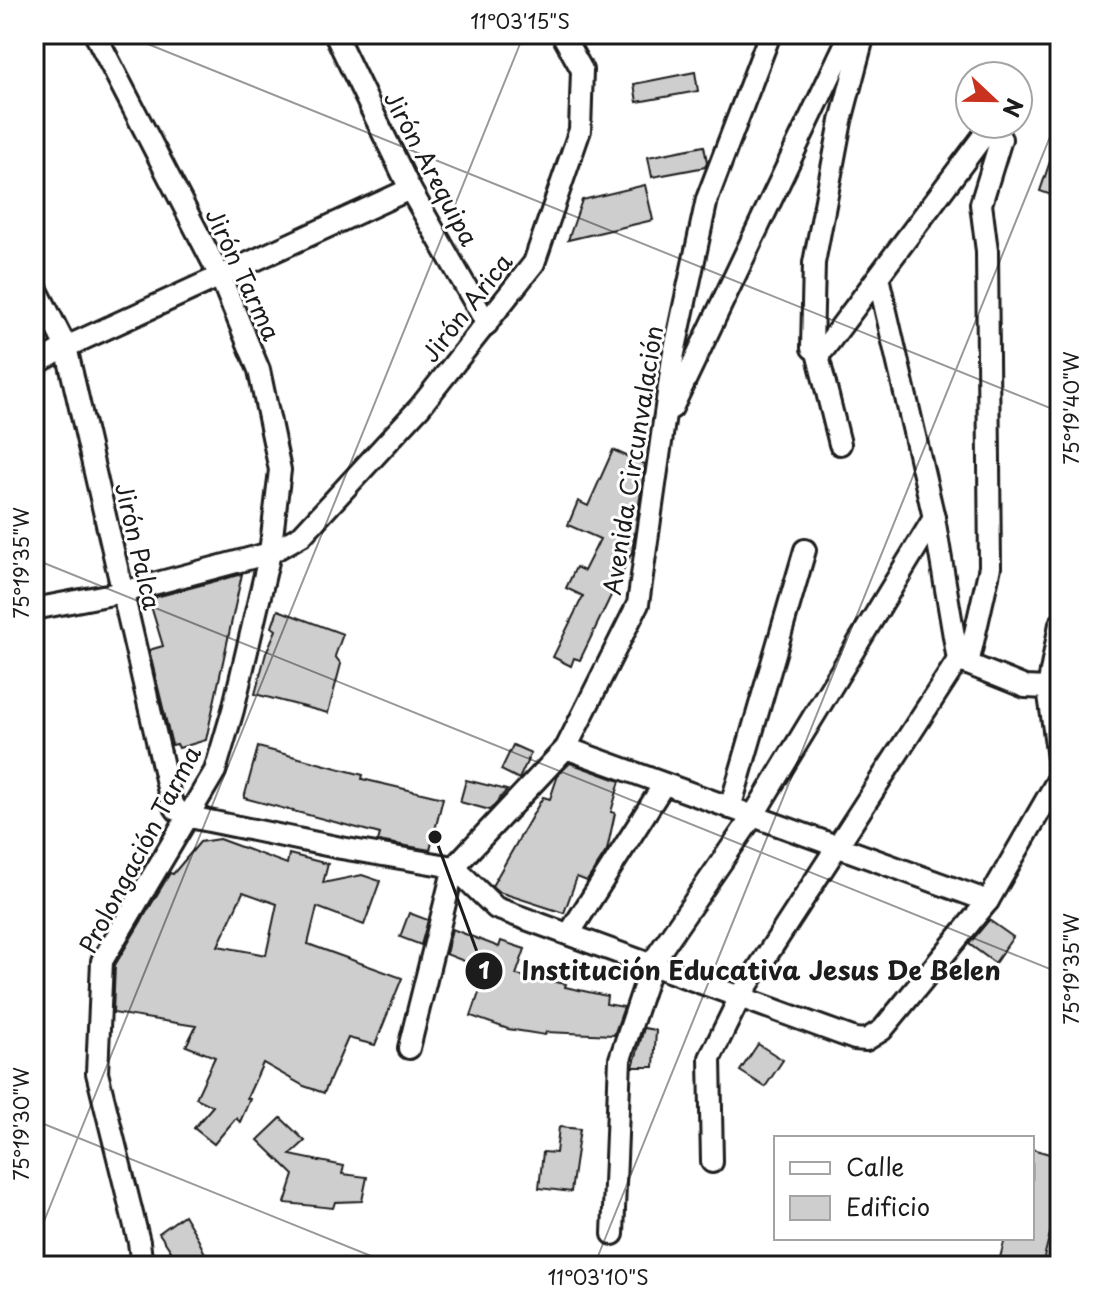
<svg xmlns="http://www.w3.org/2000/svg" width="1094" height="1300" viewBox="0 0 1094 1300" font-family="'Playpen Sans',sans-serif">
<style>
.building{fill:#cecece;stroke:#1c1c1c;stroke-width:2;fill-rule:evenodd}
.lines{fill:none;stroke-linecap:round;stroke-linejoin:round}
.street-casing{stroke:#1c1c1c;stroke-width:26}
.street{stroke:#fff;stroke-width:20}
.ticks{fill:none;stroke:#1c1c1c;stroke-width:2;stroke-opacity:0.45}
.labels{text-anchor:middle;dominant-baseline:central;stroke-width:6;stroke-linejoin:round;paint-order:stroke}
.street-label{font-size:24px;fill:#1c1c1c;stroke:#fff}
.leader{fill:none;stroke:#1c1c1c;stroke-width:3}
.callout-dot{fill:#1c1c1c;stroke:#fff;stroke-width:3}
.mark-label{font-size:24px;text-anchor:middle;font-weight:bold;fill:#fff}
.callout-label{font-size:26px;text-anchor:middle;font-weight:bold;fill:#1c1c1c;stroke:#fff;stroke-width:6;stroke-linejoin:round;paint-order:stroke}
.neatline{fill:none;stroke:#1c1c1c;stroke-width:3}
.ticks-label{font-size:20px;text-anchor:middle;fill:#1c1c1c}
</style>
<rect width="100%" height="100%" fill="#fff"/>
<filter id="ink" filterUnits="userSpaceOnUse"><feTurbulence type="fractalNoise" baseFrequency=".0125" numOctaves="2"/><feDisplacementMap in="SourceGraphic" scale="16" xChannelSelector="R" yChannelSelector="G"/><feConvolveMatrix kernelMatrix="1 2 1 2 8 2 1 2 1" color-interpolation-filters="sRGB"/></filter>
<g filter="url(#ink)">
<g class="building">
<polygon points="695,72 698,91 637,102 634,84"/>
<polygon points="1057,141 1060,142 1060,198 1040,191"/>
<polygon points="704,146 707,162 705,167 652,177 648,157"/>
<polygon points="645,185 653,220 568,240 582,200"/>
<polygon points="613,450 645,464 632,552 580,660 574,658 571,666 553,657 583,596 566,588 576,567 584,571 600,539 568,525 578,501 588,506"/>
<polygon points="242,574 206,740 179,748 177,744 172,745 149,650 163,646 151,606 156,597"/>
<polygon points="278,610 343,634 335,656 341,664 328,713 255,694 266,653 276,630 272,627"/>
<polygon points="513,745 531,753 519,779 501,770"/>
<polygon points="258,747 363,775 362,779 443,798 430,850 378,841 380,834 244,798"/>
<polygon points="570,763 620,781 611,812 615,813 607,850 587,881 577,877 564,913 499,892 492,886 543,797 550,799 558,775"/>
<polygon points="466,780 507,790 490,810 460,802"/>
<path d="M219 839 287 864 289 854 328 864 323 883 362 875 380 881 364 925 317 907 308 944 402 978 375 1045 348 1038 324 1093 304 1086 263 1063 247 1098 250 1099 240 1122 236 1118 214 1144 194 1128 213 1106 196 1098 215 1057 186 1046 196 1026 113 1013 115 965 170 873 173 874 200 842ZM243 892 277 904 266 955 218 946Z"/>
<polygon points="409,913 428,920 421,945 400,937"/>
<polygon points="989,920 1013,937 995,963 969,944"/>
<polygon points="452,929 499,947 501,941 525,949 516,975 566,984 565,987 607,996 606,1004 624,1007 614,1035 546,1032 545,1035 508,1029 471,1016 487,970 446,954"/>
<polygon points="644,1028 656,1030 654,1067 633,1067"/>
<polygon points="758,1044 783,1060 765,1087 740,1071"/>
<polygon points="281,1118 305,1141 290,1155 344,1166 342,1174 367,1177 362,1201 335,1202 333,1208 285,1203 294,1175 258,1140"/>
<polygon points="559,1127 580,1129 571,1192 539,1188 543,1152 556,1153"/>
<polygon points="1032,1149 1060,1157 1060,1206 1057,1205 1042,1266 998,1266 1005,1238 1032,1238"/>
<polygon points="184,1215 196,1235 211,1266 177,1266 168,1253 171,1251 159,1233"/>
</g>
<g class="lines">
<g class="street-casing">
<g id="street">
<polyline points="95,34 220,276 259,370 280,470 270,553 233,710 215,771 102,961 97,1073 139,1242 142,1266"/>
<polyline points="335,34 410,189 487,324"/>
<polyline points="878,277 934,518 958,660 1025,687 1048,688"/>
<polyline points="34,284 66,347 171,801 177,810 190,817 341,848 454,867 566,748 638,604 673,358 707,199 770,34"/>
<polyline points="817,352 824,349 984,135 995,131 1001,139 981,204 987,251 990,567 968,664"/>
<polyline points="34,365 66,347 410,189"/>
<polyline points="672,408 850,34"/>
<polyline points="840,444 817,352 812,348 814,263 841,121 864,34"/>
<polyline points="34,609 123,592 270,553 302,535 420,407 534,263 580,130 582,70 562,34"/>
<polyline points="1060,624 1048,688 1060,772"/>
<polyline points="566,748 988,901"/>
<polyline points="730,808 805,550"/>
<polyline points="454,867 496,908 855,1039 866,1040 882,1030 988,901 1060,776"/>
<polyline points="569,934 664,784"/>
<polyline points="409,1048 454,867"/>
<polyline points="712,1162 710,1058 741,995 958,660"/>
<polyline points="613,1234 620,1059 652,963 753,816 934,518"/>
</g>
</g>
<use href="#street" class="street"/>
</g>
</g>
<path class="ticks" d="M123 34 1060 412M34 559 1060 973M34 1120 396 1266M34 1246 524 34M594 1266 1060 112"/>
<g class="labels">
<g class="street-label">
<text transform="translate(432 168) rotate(62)">Jirón Arequipa</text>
<text transform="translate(244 274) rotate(65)">Jirón Tarma</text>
<text transform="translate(466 307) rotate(-52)">Jirón Arica</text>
<text transform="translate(632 460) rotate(-81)">Avenida Circunvalación</text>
<text transform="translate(139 546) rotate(77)">Jirón Palca</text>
<text transform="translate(139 849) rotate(-62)">Prolongación Tarma</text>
</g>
</g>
<path class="leader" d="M435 837L484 971"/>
<g class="callout-dot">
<circle cx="435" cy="837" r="8"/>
<circle cx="484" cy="971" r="20"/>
</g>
<g class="mark-label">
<text x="484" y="979">1</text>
</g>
<g class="callout-label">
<text x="761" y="980">Institución Educativa Jesus De Belen</text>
</g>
<rect width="1094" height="1300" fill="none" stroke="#fff" stroke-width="88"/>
<rect x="774" y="1136" width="260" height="104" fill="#ffffff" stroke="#a4a4a4" stroke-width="2"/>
<rect x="790" y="1162" width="40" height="12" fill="#ffffff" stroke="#a4a4a4" stroke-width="2"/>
<text x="846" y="1176" font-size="24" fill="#1c1c1c">Calle</text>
<rect x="790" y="1196" width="40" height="24" fill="#cecece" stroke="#a4a4a4" stroke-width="2"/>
<text x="846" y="1216" font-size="24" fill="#1c1c1c">Edificio</text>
<g transform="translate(994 100) rotate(112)"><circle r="38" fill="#ffffff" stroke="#a4a4a4" stroke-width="2"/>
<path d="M0-6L14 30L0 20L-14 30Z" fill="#c8321e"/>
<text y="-12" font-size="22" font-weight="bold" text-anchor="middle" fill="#1c1c1c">N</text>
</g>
<rect x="44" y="44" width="1006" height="1212" class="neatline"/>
<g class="ticks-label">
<text x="520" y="29">11°03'15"S</text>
<text transform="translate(1072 408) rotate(-90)" y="7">75°19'40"W</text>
<text transform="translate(22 563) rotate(-90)" y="7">75°19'35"W</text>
<text transform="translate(1072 969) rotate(-90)" y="7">75°19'35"W</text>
<text transform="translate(22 1124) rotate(-90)" y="7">75°19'30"W</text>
<text x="598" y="1285">11°03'10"S</text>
</g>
</svg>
